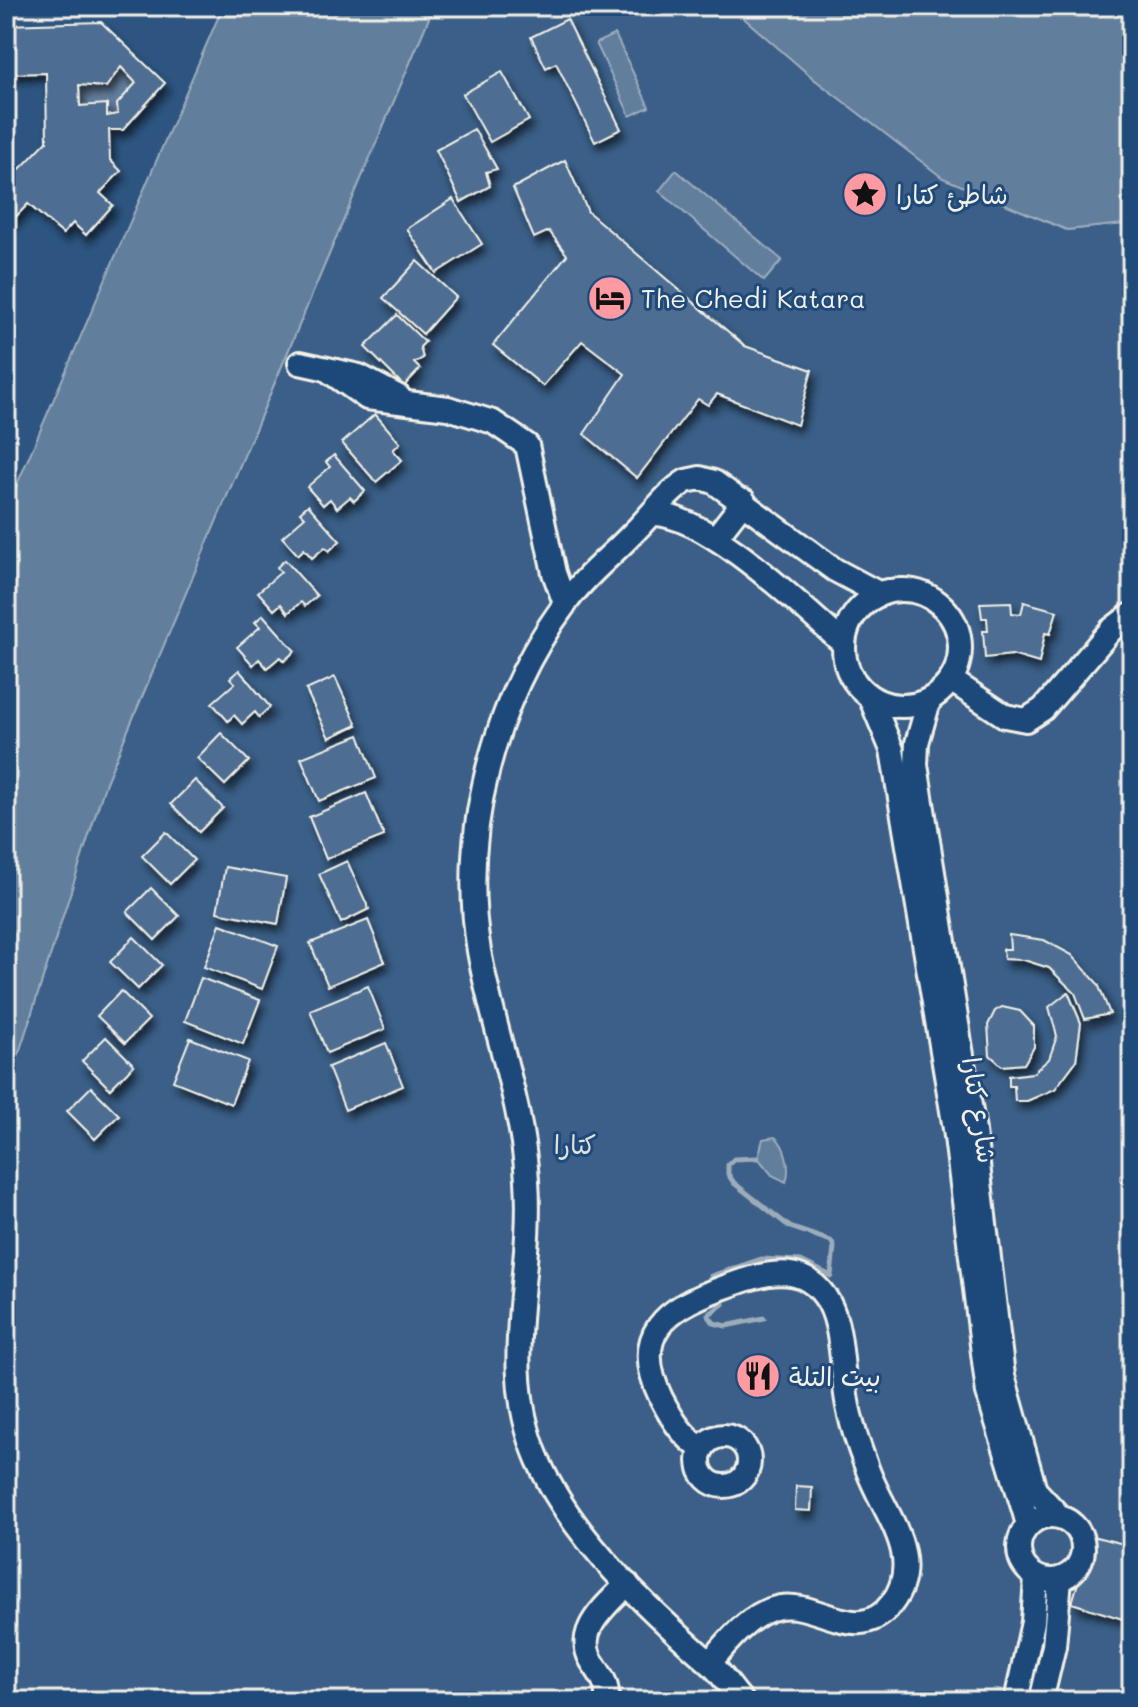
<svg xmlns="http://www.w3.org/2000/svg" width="1138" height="1707" viewBox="0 0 1138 1707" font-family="Mali,'Playpen Sans Arabic',sans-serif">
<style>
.built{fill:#2d5581}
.green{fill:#3a5f88;stroke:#97a8b8;stroke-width:2}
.water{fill:#627e9d;stroke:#9cacbb;stroke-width:2}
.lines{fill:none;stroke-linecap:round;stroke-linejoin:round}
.stream{stroke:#9cacbb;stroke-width:5}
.building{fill:#4d6e92;stroke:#f4f1e8;stroke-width:2;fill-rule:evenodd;filter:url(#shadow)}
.minor-casing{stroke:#f4f1e8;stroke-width:28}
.minor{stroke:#1f4a7a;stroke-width:22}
.labels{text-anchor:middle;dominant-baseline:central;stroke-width:6;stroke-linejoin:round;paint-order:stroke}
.poi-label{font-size:26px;fill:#f4f1e8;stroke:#1f4a7a;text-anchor:start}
.street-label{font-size:26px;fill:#f4f1e8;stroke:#1f4a7a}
.park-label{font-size:26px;fill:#e1e2de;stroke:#1f4a7a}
</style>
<defs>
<filter id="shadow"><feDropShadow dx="4" dy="7" stdDeviation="4" flood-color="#0009"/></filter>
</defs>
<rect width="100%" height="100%" fill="#1f4a7a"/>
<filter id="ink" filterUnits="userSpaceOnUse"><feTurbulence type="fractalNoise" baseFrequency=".0125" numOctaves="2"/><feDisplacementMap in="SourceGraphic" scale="16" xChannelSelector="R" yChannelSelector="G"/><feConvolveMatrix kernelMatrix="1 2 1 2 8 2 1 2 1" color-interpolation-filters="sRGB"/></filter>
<g filter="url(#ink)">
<polygon class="built" points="6,6 223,6 6,510"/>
<polygon class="green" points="434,6 730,6 814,79 943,178 1067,230 1132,223 1132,1701 6,1701 6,1093 106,782"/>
<g class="water">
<polygon points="223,6 434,6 106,782 6,1093 6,510"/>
<polygon points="730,6 1132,6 1132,223 1067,230 943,178 814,79"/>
<polygon points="615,34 649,107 630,116 596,43"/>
<polygon points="121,67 136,83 117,104 118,114 107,116 106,105 80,106 79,85 105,87"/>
<polygon points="676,170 782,260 764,281 659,191"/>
<path d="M775 1137C786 1145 791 1170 786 1182L772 1175 758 1158 763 1139Z"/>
</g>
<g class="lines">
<g class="stream">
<polyline points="711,1276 761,1259 801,1261 831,1276 834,1247 831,1241 790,1227 734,1183 728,1174 728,1165 734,1159 758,1158"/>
<polyline points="723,1304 708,1315 714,1323 726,1326 764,1318"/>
</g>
</g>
<g class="building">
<polygon points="567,19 621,129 595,142 556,63 546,68 531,37"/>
<path d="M101 22 165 83 123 130H109L110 160 121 171 100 193 113 205 86 235 73 223 63 234 28 204 6 227V157L20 169 47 141 46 73 6 74V25ZM121 67 136 83 117 104 118 114 107 116V104L80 106 79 85 106 87Z"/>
<polygon points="502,72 529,120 490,142 463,94"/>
<polygon points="474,129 497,169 486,172 490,186 461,202 436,150"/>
<polygon points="565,160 588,212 745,346 812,370 797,425 717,394 708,405 698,399 637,478 584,434 625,374 582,341 543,386 493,345 567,255 549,231 534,238 513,188"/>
<polygon points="453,199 482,244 436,273 407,229"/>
<polygon points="417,261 456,297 423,334 383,298"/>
<polygon points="397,315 425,342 420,347 423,358 414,363 420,369 404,386 365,347"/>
<polygon points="375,414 400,443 393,450 402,460 376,482 342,443"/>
<polygon points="334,455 365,491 354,501 350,497 337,508 330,499 323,505 307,487 330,467 326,462"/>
<polygon points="308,505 340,541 329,551 325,547 312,558 304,549 298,555 282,537 305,517 300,512"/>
<polygon points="285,560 317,596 305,606 301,602 288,613 281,604 274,610 258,592 281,572 277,567"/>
<polygon points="1011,602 1012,613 1021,614 1024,602 1057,611 1050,634 1045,633 1039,663 1012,655 985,658 983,631 988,631 987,618 982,618 980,603"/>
<polygon points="263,615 295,651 284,661 280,657 267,668 259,659 253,665 237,647 260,627 255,622"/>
<polygon points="239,670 270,707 259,717 255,712 242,724 234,715 228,721 212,703 235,683 230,678"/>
<polygon points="335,677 357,725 329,738 306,690"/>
<polygon points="221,733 249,761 225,785 197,758"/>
<polygon points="359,735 376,778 319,801 301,758"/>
<polygon points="195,780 223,808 199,832 171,804"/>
<polygon points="366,793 384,836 326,859 309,817"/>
<polygon points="166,832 194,860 170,884 142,856"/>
<polygon points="347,861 369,909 341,923 319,874"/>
<polygon points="225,867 286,878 278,924 217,912"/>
<polygon points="151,888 179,916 155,940 127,912"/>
<polygon points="368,920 385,962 328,986 310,943"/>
<polygon points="220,924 278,946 262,989 204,967"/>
<polygon points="1009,935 1044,940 1072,955 1098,984 1110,1014 1085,1019 1075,993 1049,968 1024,960 1004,959 1003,949 1010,949"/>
<polygon points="134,937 162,965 138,989 110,962"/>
<polygon points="201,978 260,1000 243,1044 185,1021"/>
<polygon points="368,986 385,1029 327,1053 310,1010"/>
<polygon points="121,991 149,1019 125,1043 97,1016"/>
<polygon points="1068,992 1081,1023 1076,1061 1055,1089 1027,1101 1015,1101 1014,1086 1009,1086 1009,1076 1033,1073 1049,1059 1057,1036 1049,1007"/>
<polygon points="1002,1007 1020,1011 1034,1026 1034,1047 1024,1064 1002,1066 990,1055 988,1025 995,1011"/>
<polygon points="106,1037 134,1065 110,1089 82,1061"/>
<polygon points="190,1038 248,1061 231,1104 173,1081"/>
<polygon points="386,1043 403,1086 345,1110 328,1067"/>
<polygon points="91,1087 119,1115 95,1139 67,1111"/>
<polygon points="1132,1097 1132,1144 1128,1098"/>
<polygon points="796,1486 812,1487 811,1511 795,1510"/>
<polygon points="1092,1536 1132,1546 1132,1622 1072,1603"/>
</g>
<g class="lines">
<g class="minor-casing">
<g id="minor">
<polyline points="300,363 359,376 399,397"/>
<polyline points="326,369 367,398 448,408 493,422 527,445 554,573 565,603"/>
<path d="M653 514C707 514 802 607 844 644"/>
<polyline points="716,537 744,501"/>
<circle cx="902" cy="648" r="58"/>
<polyline points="951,680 1005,716 1026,720 1043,709 1111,630 1132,614"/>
<polyline points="870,697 892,750 955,1129 988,1393 1025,1514 1028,1525 1023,1532"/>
<polyline points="929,701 917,743 916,765 974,1131 1003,1376 1035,1490 1059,1516"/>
<circle cx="724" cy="1461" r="25"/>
<path d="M702 1449C682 1436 672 1419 661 1398 630 1334 666 1308 722 1288 760 1274 804 1258 829 1303 844 1330 841 1379 849 1411 853 1430 860 1450 867 1468 882 1512 926 1557 892 1603 859 1647 819 1601 780 1607 751 1612 727 1642 710 1663"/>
<circle cx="1051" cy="1548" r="32"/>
<path d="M607 1701C608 1685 603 1678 595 1666 570 1633 606 1606 627 1584"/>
<path d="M742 1701C731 1689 723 1675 711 1664 649 1610 571 1537 538 1460 497 1364 534 1278 527 1180 522 1101 493 1029 479 951 459 832 494 700 565 604 583 578 610 557 632 534 649 518 666 493 686 481L700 478 714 482 835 570 878 593 888 591"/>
<polyline points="1016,1701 1033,1622 1036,1577"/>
<polyline points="1041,1701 1054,1646 1060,1579"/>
</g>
</g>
<use href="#minor" class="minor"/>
</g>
</g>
<defs>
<g id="sight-disc" transform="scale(2.3)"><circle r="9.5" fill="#ff9aa2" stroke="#1f4a7a"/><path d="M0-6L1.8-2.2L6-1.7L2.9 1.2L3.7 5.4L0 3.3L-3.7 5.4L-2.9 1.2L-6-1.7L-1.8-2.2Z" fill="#111"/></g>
<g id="hotel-disc" transform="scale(2.3)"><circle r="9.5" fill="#ff9aa2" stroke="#1f4a7a"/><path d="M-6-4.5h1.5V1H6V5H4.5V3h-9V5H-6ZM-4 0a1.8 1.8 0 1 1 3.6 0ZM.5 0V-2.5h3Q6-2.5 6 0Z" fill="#111"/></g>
<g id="restaurant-disc" transform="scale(2.3)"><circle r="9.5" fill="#ff9aa2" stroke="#1f4a7a"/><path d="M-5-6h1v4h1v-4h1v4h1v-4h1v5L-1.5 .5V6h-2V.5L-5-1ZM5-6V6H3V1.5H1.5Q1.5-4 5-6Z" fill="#111"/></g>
</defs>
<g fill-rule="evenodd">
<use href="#sight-disc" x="865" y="194"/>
<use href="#hotel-disc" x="610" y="298"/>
<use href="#restaurant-disc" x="758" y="1376"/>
</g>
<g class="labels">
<g class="poi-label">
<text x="896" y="194">شاطئ كتارا</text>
<text x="641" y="298">The Chedi Katara</text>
<text x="789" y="1376">بيت التلة</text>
</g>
<g class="street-label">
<text transform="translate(980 1110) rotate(81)">شارع كتارا</text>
</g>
<g class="park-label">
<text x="575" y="1144">كتارا</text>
</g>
</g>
<rect width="1138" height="1707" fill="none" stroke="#1f4a7a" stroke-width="32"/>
<rect x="16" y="16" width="1106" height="1675" fill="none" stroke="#f4f1e8" stroke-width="3" filter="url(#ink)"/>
</svg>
